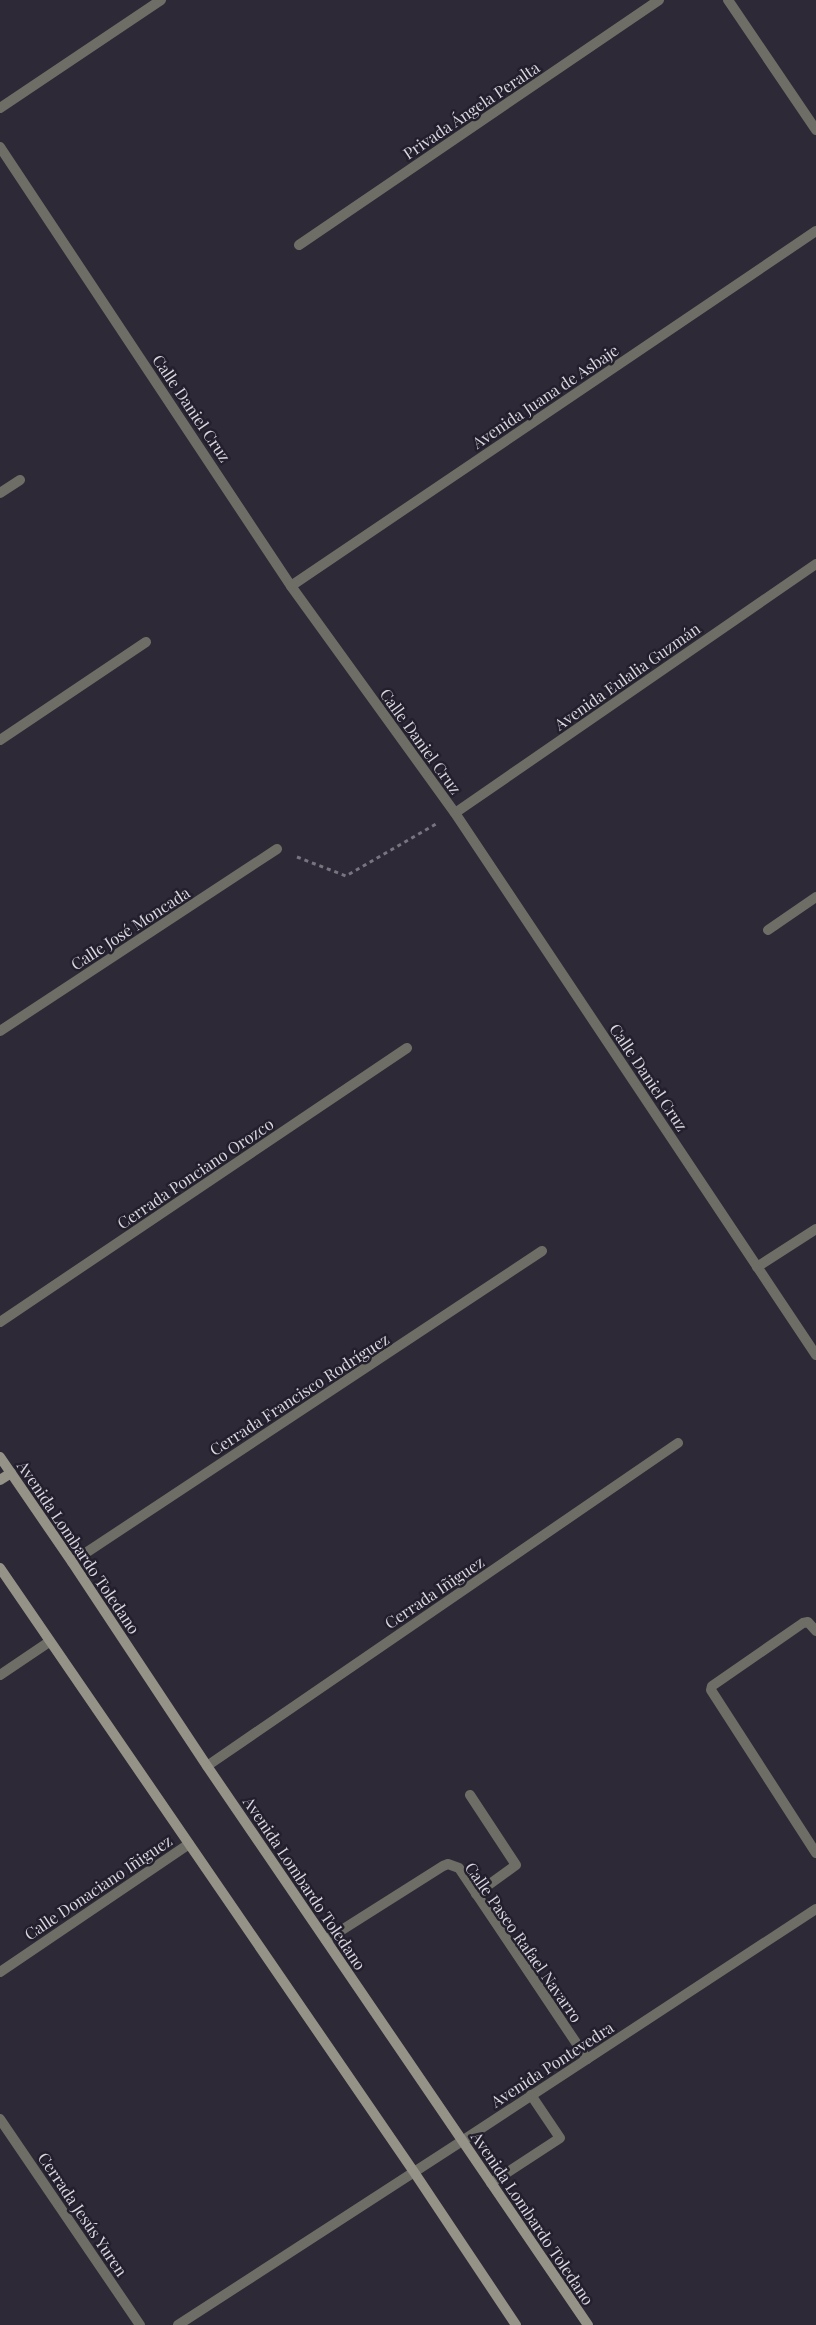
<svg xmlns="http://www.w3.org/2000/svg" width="816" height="2325" viewBox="0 0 816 2325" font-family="'Playfair Display',serif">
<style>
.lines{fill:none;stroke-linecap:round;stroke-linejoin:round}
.path{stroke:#797580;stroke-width:3;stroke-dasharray:4 4;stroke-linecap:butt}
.service{stroke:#6f6e66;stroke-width:10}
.minor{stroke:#6f6e66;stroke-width:10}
.tertiary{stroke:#6f6e66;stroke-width:10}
.secondary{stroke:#959387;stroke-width:10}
.labels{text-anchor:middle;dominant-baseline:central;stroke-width:5;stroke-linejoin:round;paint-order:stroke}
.street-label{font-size:16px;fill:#d9d6df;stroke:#241f2c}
</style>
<rect width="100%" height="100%" fill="#2e2936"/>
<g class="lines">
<polyline class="path" points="297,857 346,876 436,824"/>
<polyline class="service" points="491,2183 560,2138 531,2095"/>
<g class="minor">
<polyline points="728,0 816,130"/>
<polyline points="0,108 161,0"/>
<polyline points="0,147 291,586 455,813 816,1355"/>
<polyline points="299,245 659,0"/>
<polyline points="0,493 20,480"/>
<polyline points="291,586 816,231"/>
<polyline points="0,740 146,642"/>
<polyline points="455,813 816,564"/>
<polyline points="768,930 816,897"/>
<polyline points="0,1031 277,849"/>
<polyline points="757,1267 816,1229"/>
<polyline points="0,1322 407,1048"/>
<polyline points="72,1562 542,1251"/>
<polyline points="816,1631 808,1622 803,1623 712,1686 711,1690 816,1853"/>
<polyline points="0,1675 49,1642"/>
<polyline points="207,1766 678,1443"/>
<polyline points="470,1795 516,1865 476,1894"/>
<polyline points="326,1940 443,1866 448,1864 459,1868 587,2059"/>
<polyline points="0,1972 189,1844"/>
<polyline points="0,2119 140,2325"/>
<polyline points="462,2141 816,1909"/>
</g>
<polyline class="tertiary" points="178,2325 462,2141"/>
<g class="secondary">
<polyline points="0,1457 72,1562 207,1766 588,2325"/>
<polyline points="0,1480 11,1473"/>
<polyline points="0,1568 414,2172 516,2325"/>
</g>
</g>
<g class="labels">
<g class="street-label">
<text transform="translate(471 110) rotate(-34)">Privada Ángela Peralta</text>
<text transform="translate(545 396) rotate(-34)">Avenida Juana de Asbaje</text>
<text transform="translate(192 408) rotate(56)">Calle Daniel Cruz</text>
<text transform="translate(627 676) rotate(-35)">Avenida Eulalia Guzmán</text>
<text transform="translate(421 741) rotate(54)">Calle Daniel Cruz</text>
<text transform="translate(130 928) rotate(-33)">Calle José Moncada</text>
<text transform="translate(649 1077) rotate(56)">Calle Daniel Cruz</text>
<text transform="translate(195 1173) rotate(-34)">Cerrada Ponciano Orozco</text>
<text transform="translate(299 1394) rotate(-33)">Cerrada Francisco Rodríguez</text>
<text transform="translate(79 1547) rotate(56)">Avenida Lombardo Toledano</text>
<text transform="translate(434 1592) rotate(-34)">Cerrada Iñiguez</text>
<text transform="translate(305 1883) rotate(56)">Avenida Lombardo Toledano</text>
<text transform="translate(98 1887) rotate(-34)">Calle Donaciano Iñiguez</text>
<text transform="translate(524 1942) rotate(55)">Calle Paseo Rafael Navarro</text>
<text transform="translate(552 2064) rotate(-33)">Avenida Pontevedra</text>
<text transform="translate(83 2214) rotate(56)">Cerrada Jesús Yuren</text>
<text transform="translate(533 2218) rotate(56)">Avenida Lombardo Toledano</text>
</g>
</g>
</svg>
